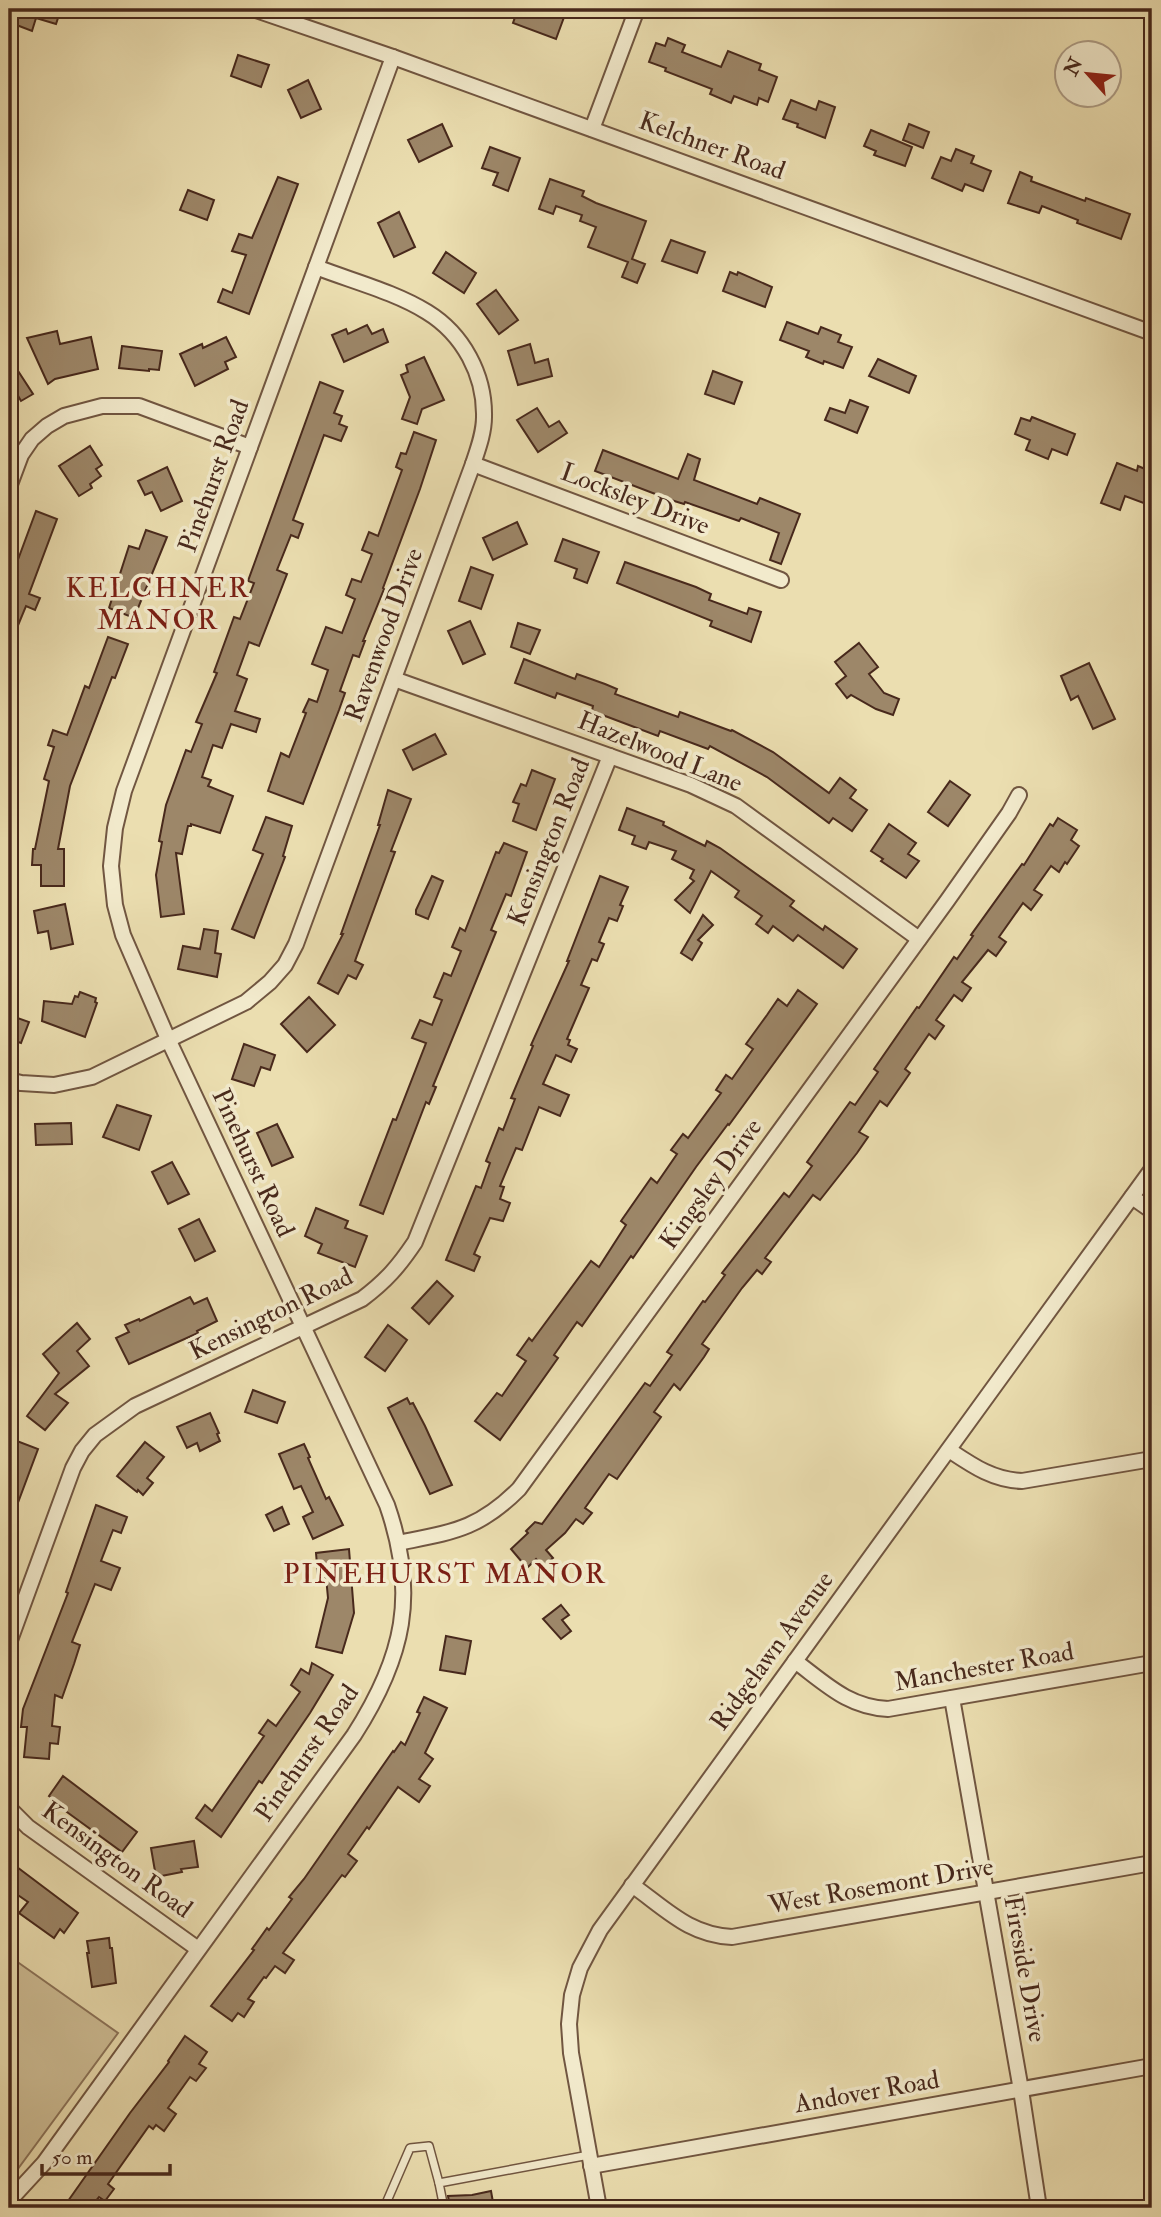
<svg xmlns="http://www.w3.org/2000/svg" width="1161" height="2217" viewBox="0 0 1161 2217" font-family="'IM FELL Double Pica',serif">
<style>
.green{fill:#cfbf97;stroke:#8c745a;stroke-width:2}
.building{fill:#9d8769;stroke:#48291c;stroke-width:2}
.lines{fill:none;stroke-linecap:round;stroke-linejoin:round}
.service-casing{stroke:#715641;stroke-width:10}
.minor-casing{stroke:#715641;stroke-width:18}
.service{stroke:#f2eacc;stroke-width:7}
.minor{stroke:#f2eacc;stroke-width:14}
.labels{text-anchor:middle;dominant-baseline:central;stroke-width:7;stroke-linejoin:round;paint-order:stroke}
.street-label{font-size:26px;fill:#48291c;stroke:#f2eacc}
.neighbourhood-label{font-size:28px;letter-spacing:2px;fill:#7a1f14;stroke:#f2eacc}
</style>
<rect width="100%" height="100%" fill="#ebdeb0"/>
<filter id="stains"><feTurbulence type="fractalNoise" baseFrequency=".00286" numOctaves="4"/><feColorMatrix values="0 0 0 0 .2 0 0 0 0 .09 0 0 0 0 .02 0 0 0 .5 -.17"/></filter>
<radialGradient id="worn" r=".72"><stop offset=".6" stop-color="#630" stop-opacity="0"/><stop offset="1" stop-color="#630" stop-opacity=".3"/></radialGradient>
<polygon class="green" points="9,1956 118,2033 9,2181"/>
<g class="building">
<polygon points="17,9 61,9 56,24 36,18 32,31 14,24"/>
<polygon points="518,9 567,9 556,39 513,23"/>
<polygon points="668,38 685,45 682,52 721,67 728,51 761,64 759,70 777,77 768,102 759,98 757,105 734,96 731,103 710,94 712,89 665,71 666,68 649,62 656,43 665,46"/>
<polygon points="238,55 269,65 261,87 231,76"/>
<polygon points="308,80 321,109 301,118 288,90"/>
<polygon points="791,100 816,110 819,101 835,107 825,138 797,127 798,124 783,119"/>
<polygon points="442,124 452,146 419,162 408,140"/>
<polygon points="909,124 929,132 923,148 903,140"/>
<polygon points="871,130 912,147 905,166 874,155 876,151 864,146"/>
<polygon points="490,147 520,158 508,191 493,185 498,173 482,168"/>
<polygon points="956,149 974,156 971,163 991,171 983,191 965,184 962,191 932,178 941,157 951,161"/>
<polygon points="1020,172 1032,177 1031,181 1085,201 1086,198 1130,214 1121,239 1077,223 1078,220 1042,206 1039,213 1008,203"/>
<polygon points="278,177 298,184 249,314 218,302 223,289 232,293 246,255 232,251 239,234 252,238"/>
<polygon points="550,179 584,191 582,196 596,203 646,221 632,259 645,264 637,283 622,277 628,262 588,247 596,227 580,221 582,215 556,206 553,214 539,209"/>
<polygon points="188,190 214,200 207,220 180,210"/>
<polygon points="399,212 415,247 394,257 378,223"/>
<polygon points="671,240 705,252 697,273 662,261"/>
<polygon points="446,252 476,273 464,293 433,273"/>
<polygon points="730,272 737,275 738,272 772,287 765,307 723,291"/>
<polygon points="496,290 518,320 499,334 477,304"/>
<polygon points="787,322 818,334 821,327 841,335 838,342 852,347 843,368 824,361 823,364 806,357 809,351 780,340"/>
<polygon points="367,325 372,334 383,329 388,342 344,362 332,335 346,329 348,334"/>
<polygon points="57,331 60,344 91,337 98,369 55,379 48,384 27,338"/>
<polygon points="226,337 236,357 225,362 228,369 195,386 180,354 202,344 203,348"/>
<polygon points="530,344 535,363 548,359 552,376 518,385 508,351"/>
<polygon points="122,346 162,351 159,370 149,369 149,371 119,368"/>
<polygon points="9,357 33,394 21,401 17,394 9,399"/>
<polygon points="424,357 444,400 422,409 417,424 402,419 410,397 401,375 408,372 406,365"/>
<polygon points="878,359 916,376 909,393 869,376"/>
<polygon points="713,371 742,382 734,404 705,394"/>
<polygon points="320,382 343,391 334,413 342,416 339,424 347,427 341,441 324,435 293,520 303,524 298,538 291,535 277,570 287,574 259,646 249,642 237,675 247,679 235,711 260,719 256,732 231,724 222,748 213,745 202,777 211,780 208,786 233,796 220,833 191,824 191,826 188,826 182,854 176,853 184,914 161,917 156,875 162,842 159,841 166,805 186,750 191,752 202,724 196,722 217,673 214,672 234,617 240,619 254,583 248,581"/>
<polygon points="850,400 868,407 857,433 825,420 830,408 845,413"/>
<polygon points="537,408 549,427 559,421 567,433 538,452 517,420"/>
<polygon points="1032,417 1075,434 1067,455 1052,449 1048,459 1026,450 1030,440 1015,434 1021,418 1030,421"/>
<polygon points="414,432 436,440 420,489 383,588 384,589 363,641 365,641 359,657 353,655 340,691 345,693 339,710 303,804 268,791 281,753 289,757 306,713 303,712 309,699 317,702 328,670 312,664 326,627 342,633 355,599 346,595 352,579 361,582 372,554 362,550 369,532 378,536 402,470 396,467 401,453 406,454"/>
<polygon points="90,446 102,465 96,469 101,476 90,484 92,488 79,496 59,466"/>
<polygon points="603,450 678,479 688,454 700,459 694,480 757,504 760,498 800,514 781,564 770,560 779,533 741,518 739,521 685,502 684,504 671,500 595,471"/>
<polygon points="1117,463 1137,471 1138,466 1152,472 1152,498 1149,505 1125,496 1120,510 1101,503"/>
<polygon points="167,467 182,501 161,511 152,492 145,495 138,481"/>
<polygon points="36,511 57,519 29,594 40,598 35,610 26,606 9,647 9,584"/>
<polygon points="517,522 527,544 493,560 483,538"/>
<polygon points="146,530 167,537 134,618 109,608 129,546 139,549"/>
<polygon points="563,539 599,552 587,583 574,578 577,569 555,561"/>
<polygon points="625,562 696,587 711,594 709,600 747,614 749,608 761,612 751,642 710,626 712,621 617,583"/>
<polygon points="471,567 493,575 481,609 459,601"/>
<polygon points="470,621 485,654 463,664 448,631"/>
<polygon points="518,623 540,630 530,654 511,647"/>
<polygon points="108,637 128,644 115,678 112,677 70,786 58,849 64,849 64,886 41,886 41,865 32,865 33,849 35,849 49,781 44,779 54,747 48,745 53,730 67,735 85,686 89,688"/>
<polygon points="859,643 878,667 869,674 884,693 899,699 893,715 876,709 851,695 847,698 836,684 846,676 835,662"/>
<polygon points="524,659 575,679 577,674 605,684 617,689 615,694 678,717 680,712 731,731 732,730 773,752 829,793 840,778 856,790 850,798 867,810 852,831 833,818 829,823 767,777 710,746 708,749 660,731 658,736 592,711 593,706 557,693 555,698 515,683"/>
<polygon points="1089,663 1115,719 1093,729 1078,696 1071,700 1061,676"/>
<polygon points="435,734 446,754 413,770 403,750"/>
<polygon points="532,770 555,779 536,830 513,821 519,804 513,802 521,784 526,786"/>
<polygon points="950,781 970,795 948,826 928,812"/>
<polygon points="388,790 411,799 391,851 395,852 355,961 363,965 356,979 348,975 338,994 318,983 343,934 341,934 380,825 378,825"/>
<polygon points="627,808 664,822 663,825 705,846 707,841 720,848 794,901 790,906 823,930 825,926 857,949 843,968 798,935 793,941 773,926 768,933 756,924 762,916 735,897 739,891 711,871 690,913 675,900 694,881 690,878 694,870 672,859 676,851 649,842 646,849 632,844 635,836 619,830"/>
<polygon points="266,817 292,826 283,856 285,857 254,938 232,929 263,854 253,850"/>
<polygon points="1058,818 1077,830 1071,840 1079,846 1067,864 1065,862 1059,872 1051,866 1034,890 1042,895 1031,910 1023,903 999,937 1006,942 996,956 988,950 962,982 971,988 962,1001 954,995 936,1020 944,1026 935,1039 929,1034 905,1069 910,1073 887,1106 880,1101 859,1132 868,1137 857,1153 820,1200 813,1195 765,1258 771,1262 762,1274 757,1270 742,1288 702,1344 709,1349 704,1357 680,1390 674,1384 654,1412 661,1417 617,1479 609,1474 585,1508 592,1513 583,1524 576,1519 565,1533 546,1550 553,1558 543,1567 536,1559 527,1568 511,1549 528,1533 526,1531 535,1522 542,1524 645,1383 650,1386 672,1355 667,1352 703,1301 705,1302 725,1275 722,1273 784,1193 789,1197 812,1166 807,1162 850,1102 855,1105 878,1072 874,1069 917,1007 919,1008 954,957 957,959 973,936 971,935 1022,864 1024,865 1050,824 1053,826"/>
<polygon points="889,824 916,843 908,854 919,861 906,878 881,861 883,859 871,851"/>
<polygon points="504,843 527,852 511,896 506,894 491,930 496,932 433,1086 436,1087 429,1104 426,1102 383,1214 360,1205 393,1119 396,1120 426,1043 412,1038 420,1020 432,1025 442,1000 434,997 444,973 451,976 461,951 452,947 460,928 465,931 496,852 499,853"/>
<polygon points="432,876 443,881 428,919 416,914 416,910"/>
<polygon points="600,876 628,887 620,905 623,906 617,921 609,918 599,942 604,944 597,961 592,959 581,985 589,988 567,1039 570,1040 568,1045 577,1049 571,1062 556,1055 543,1084 569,1095 560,1116 539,1107 522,1150 516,1148 500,1186 504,1187 500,1199 510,1203 503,1221 490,1218 474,1254 480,1257 474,1271 446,1260 476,1186 481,1188 490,1163 486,1161 499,1128 503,1130 515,1099 511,1098 533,1046 531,1045 569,961 567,961"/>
<polygon points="65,904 73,944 51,949 48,931 38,933 34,911"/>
<polygon points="703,915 713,925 698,940 702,943 692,960 681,953"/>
<polygon points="204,929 218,931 215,953 221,954 217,977 178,969 183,946 200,949"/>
<polygon points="798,990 817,1004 729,1125 728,1124 696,1167 633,1258 631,1256 582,1326 577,1322 554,1355 558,1358 500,1440 475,1421 497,1393 502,1396 526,1361 517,1355 529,1338 532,1341 591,1261 599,1267 626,1225 621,1221 651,1178 657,1183 677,1154 671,1150 683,1134 688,1138 721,1093 716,1090 726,1075 732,1079 753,1049 746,1044 767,1015 778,999 787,1006"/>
<polygon points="80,992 96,998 95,1002 97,1003 85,1037 42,1021 44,1001 72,1004 75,996 78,997"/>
<polygon points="309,997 335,1025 307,1052 281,1024"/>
<polygon points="9,1015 29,1022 21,1043 9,1039"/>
<polygon points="244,1044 275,1055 270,1070 261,1067 254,1086 232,1079"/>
<polygon points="117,1105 151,1116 139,1150 103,1137"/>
<polygon points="71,1123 72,1144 36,1145 35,1124"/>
<polygon points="277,1124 293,1157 272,1166 257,1133"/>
<polygon points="172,1162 189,1194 168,1204 152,1172"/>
<polygon points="316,1208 348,1221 345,1228 367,1236 355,1267 318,1253 322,1244 305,1236"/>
<polygon points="199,1219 215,1251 195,1261 179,1229"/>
<polygon points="437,1281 453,1296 429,1324 412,1308"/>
<polygon points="190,1297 194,1304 207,1298 217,1321 197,1331 198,1333 129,1364 116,1338 129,1332 125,1325 139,1319 140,1321"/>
<polygon points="77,1323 90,1339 77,1351 89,1366 55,1394 68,1403 45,1430 27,1416 59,1373 43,1354"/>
<polygon points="388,1325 407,1340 385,1371 365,1357"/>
<polygon points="253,1390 285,1402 277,1423 245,1412"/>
<polygon points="407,1398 410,1404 413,1403 425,1426 452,1485 430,1494 388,1408"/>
<polygon points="210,1413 219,1433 217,1434 220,1441 200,1451 197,1443 187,1448 177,1427"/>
<polygon points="9,1438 38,1449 10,1524 9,1523"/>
<polygon points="145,1442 164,1457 147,1478 153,1483 143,1495 138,1490 137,1492 117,1476"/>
<polygon points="304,1444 310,1457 308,1458 326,1499 329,1497 343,1525 313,1539 303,1517 313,1512 301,1486 294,1489 279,1454"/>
<polygon points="96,1505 127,1517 121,1533 113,1530 101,1561 120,1568 111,1590 95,1584 72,1642 80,1645 74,1664 62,1698 55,1695 52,1726 60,1727 58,1744 50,1743 49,1759 24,1757 27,1727 21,1727 23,1709 68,1593 66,1592"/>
<polygon points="282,1507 289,1524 274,1531 266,1515"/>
<polygon points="349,1549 354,1613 342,1653 316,1647 328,1598 326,1577 318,1577 316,1553"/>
<polygon points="561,1605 569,1615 562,1620 571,1631 561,1639 543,1619"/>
<polygon points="446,1636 471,1641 465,1674 440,1670"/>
<polygon points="312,1663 333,1675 310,1713 271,1770 262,1783 259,1781 221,1837 196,1818 205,1805 212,1811 264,1736 259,1733 268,1720 276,1726 300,1692 291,1685 301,1669 309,1674"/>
<polygon points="424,1697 447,1708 425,1753 433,1759 419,1779 430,1786 419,1802 398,1787 369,1829 367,1827 348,1854 357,1861 345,1877 342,1875 283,1953 294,1960 285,1973 275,1966 266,1978 264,1977 248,1999 254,2002 244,2017 238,2013 232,2021 211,2006 254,1950 252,1949 267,1928 269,1930 292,1899 289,1897 304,1879 393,1751 394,1752 401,1742 405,1745 420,1713 417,1712"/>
<polygon points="63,1776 137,1832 122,1852 60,1807 61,1805 49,1796"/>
<polygon points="194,1841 198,1867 181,1869 182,1872 156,1877 151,1848"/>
<polygon points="9,1861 78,1913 64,1933 60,1929 54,1938 19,1913 28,1902 9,1889"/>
<polygon points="109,1938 110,1948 112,1948 116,1983 92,1987 87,1953 89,1953 87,1941"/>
<polygon points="185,2036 207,2052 199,2064 206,2068 196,2081 190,2077 168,2108 176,2114 164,2131 156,2125 153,2129 149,2126 108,2184 114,2189 105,2201 99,2197 90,2208 77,2208 68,2201 130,2113 169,2062 168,2061"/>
<polygon points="491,2191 494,2208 450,2208 448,2196 472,2195"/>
</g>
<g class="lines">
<g class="service-casing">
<g id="service">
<polyline points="384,2208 410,2148 429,2146 439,2183"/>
<polyline points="444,2208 439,2183 589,2155"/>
</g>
</g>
<g class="minor-casing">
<g id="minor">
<polyline points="253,9 393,57 1152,333"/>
<polyline points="592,129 637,9"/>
<polyline points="473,464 781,580"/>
<polyline points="9,487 21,455 32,439 47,426 64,416 102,406 139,406 250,447"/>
<polyline points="394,679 691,785 736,806 919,939"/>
<path d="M9 1080 21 1083 54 1085 92 1077 246 1002 270 982 285 965 296 944 473 464C478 449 484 433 484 417 485 375 463 334 427 312 395 292 352 281 316 267"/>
<polyline points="1132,1197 1152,1211"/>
<path d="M949 1450C973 1466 993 1480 1022 1481L1152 1459"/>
<path d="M398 1543C452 1532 478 1530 519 1489L947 901 1009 813 1019 795"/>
<path d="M9 1643 73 1468 82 1451 95 1435 135 1406 362 1299C386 1281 399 1266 415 1242L610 756"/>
<path d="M795 1661C826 1684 848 1707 888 1709L1152 1663"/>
<polyline points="952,1698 1021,2090 1039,2208"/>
<polyline points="9,1808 28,1827 198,1949"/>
<path d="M632 1885C666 1909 689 1935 732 1937L1152 1863"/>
<polyline points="591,2166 1152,2066"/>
<path d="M9 2201 44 2163 354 1735C404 1657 418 1594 387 1505L168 1039 123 935 115 905 111 866 115 828 124 791 393 57"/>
<polyline points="599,2208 571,2053 569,2024 572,1995 580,1968 600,1930 1152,1169"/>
</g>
</g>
<use href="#service" class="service"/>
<use href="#minor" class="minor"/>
</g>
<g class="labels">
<g class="street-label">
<text transform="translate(712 146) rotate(20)">Kelchner Road</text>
<text transform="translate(214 476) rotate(-70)">Pinehurst Road</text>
<text transform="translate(635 499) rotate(21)">Locksley Drive</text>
<text transform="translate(384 635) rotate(-70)">Ravenwood Drive</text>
<text transform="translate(660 752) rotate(22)">Hazelwood Lane</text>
<text transform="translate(549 842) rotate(-68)">Kensington Road</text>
<text transform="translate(253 1163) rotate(65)">Pinehurst Road</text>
<text transform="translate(711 1184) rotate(-54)">Kingsley Drive</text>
<text transform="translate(271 1314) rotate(-26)">Kensington Road</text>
<text transform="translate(772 1651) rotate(-54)">Ridgelawn Avenue</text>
<text transform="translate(984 1667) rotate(-10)">Manchester Road</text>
<text transform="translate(307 1753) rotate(-55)">Pinehurst Road</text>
<text transform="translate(117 1860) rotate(36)">Kensington Road</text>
<text transform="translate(881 1886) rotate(-10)">West Rosemont Drive</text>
<text transform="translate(1025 1969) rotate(80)">Fireside Drive</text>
<text transform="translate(867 2092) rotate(-10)">Andover Road</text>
</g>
<g class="neighbourhood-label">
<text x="158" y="588">KELCHNER<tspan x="158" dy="32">MANOR</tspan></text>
<text x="445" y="1574">PINEHURST MANOR</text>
</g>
</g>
<rect width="1161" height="2217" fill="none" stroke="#ebdeb0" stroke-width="35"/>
<rect x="10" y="10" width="1140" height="2196" fill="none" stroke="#48291c" stroke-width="3.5"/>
<rect x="18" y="18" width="1126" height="2182" fill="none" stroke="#48291c" stroke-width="2"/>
<g transform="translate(1088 74) rotate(297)"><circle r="33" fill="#f2eacc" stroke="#ae9d86" stroke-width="2"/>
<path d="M0-5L12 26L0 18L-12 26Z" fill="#8f2418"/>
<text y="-10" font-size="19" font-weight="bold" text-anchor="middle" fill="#48291c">N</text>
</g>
<path d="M42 2164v10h128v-10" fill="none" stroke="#48291c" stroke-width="3.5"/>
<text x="52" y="2164" font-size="21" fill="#48291c" stroke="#f2eacc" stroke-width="5" paint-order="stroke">50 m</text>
<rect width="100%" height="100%" filter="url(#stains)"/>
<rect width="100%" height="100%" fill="url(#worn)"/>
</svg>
